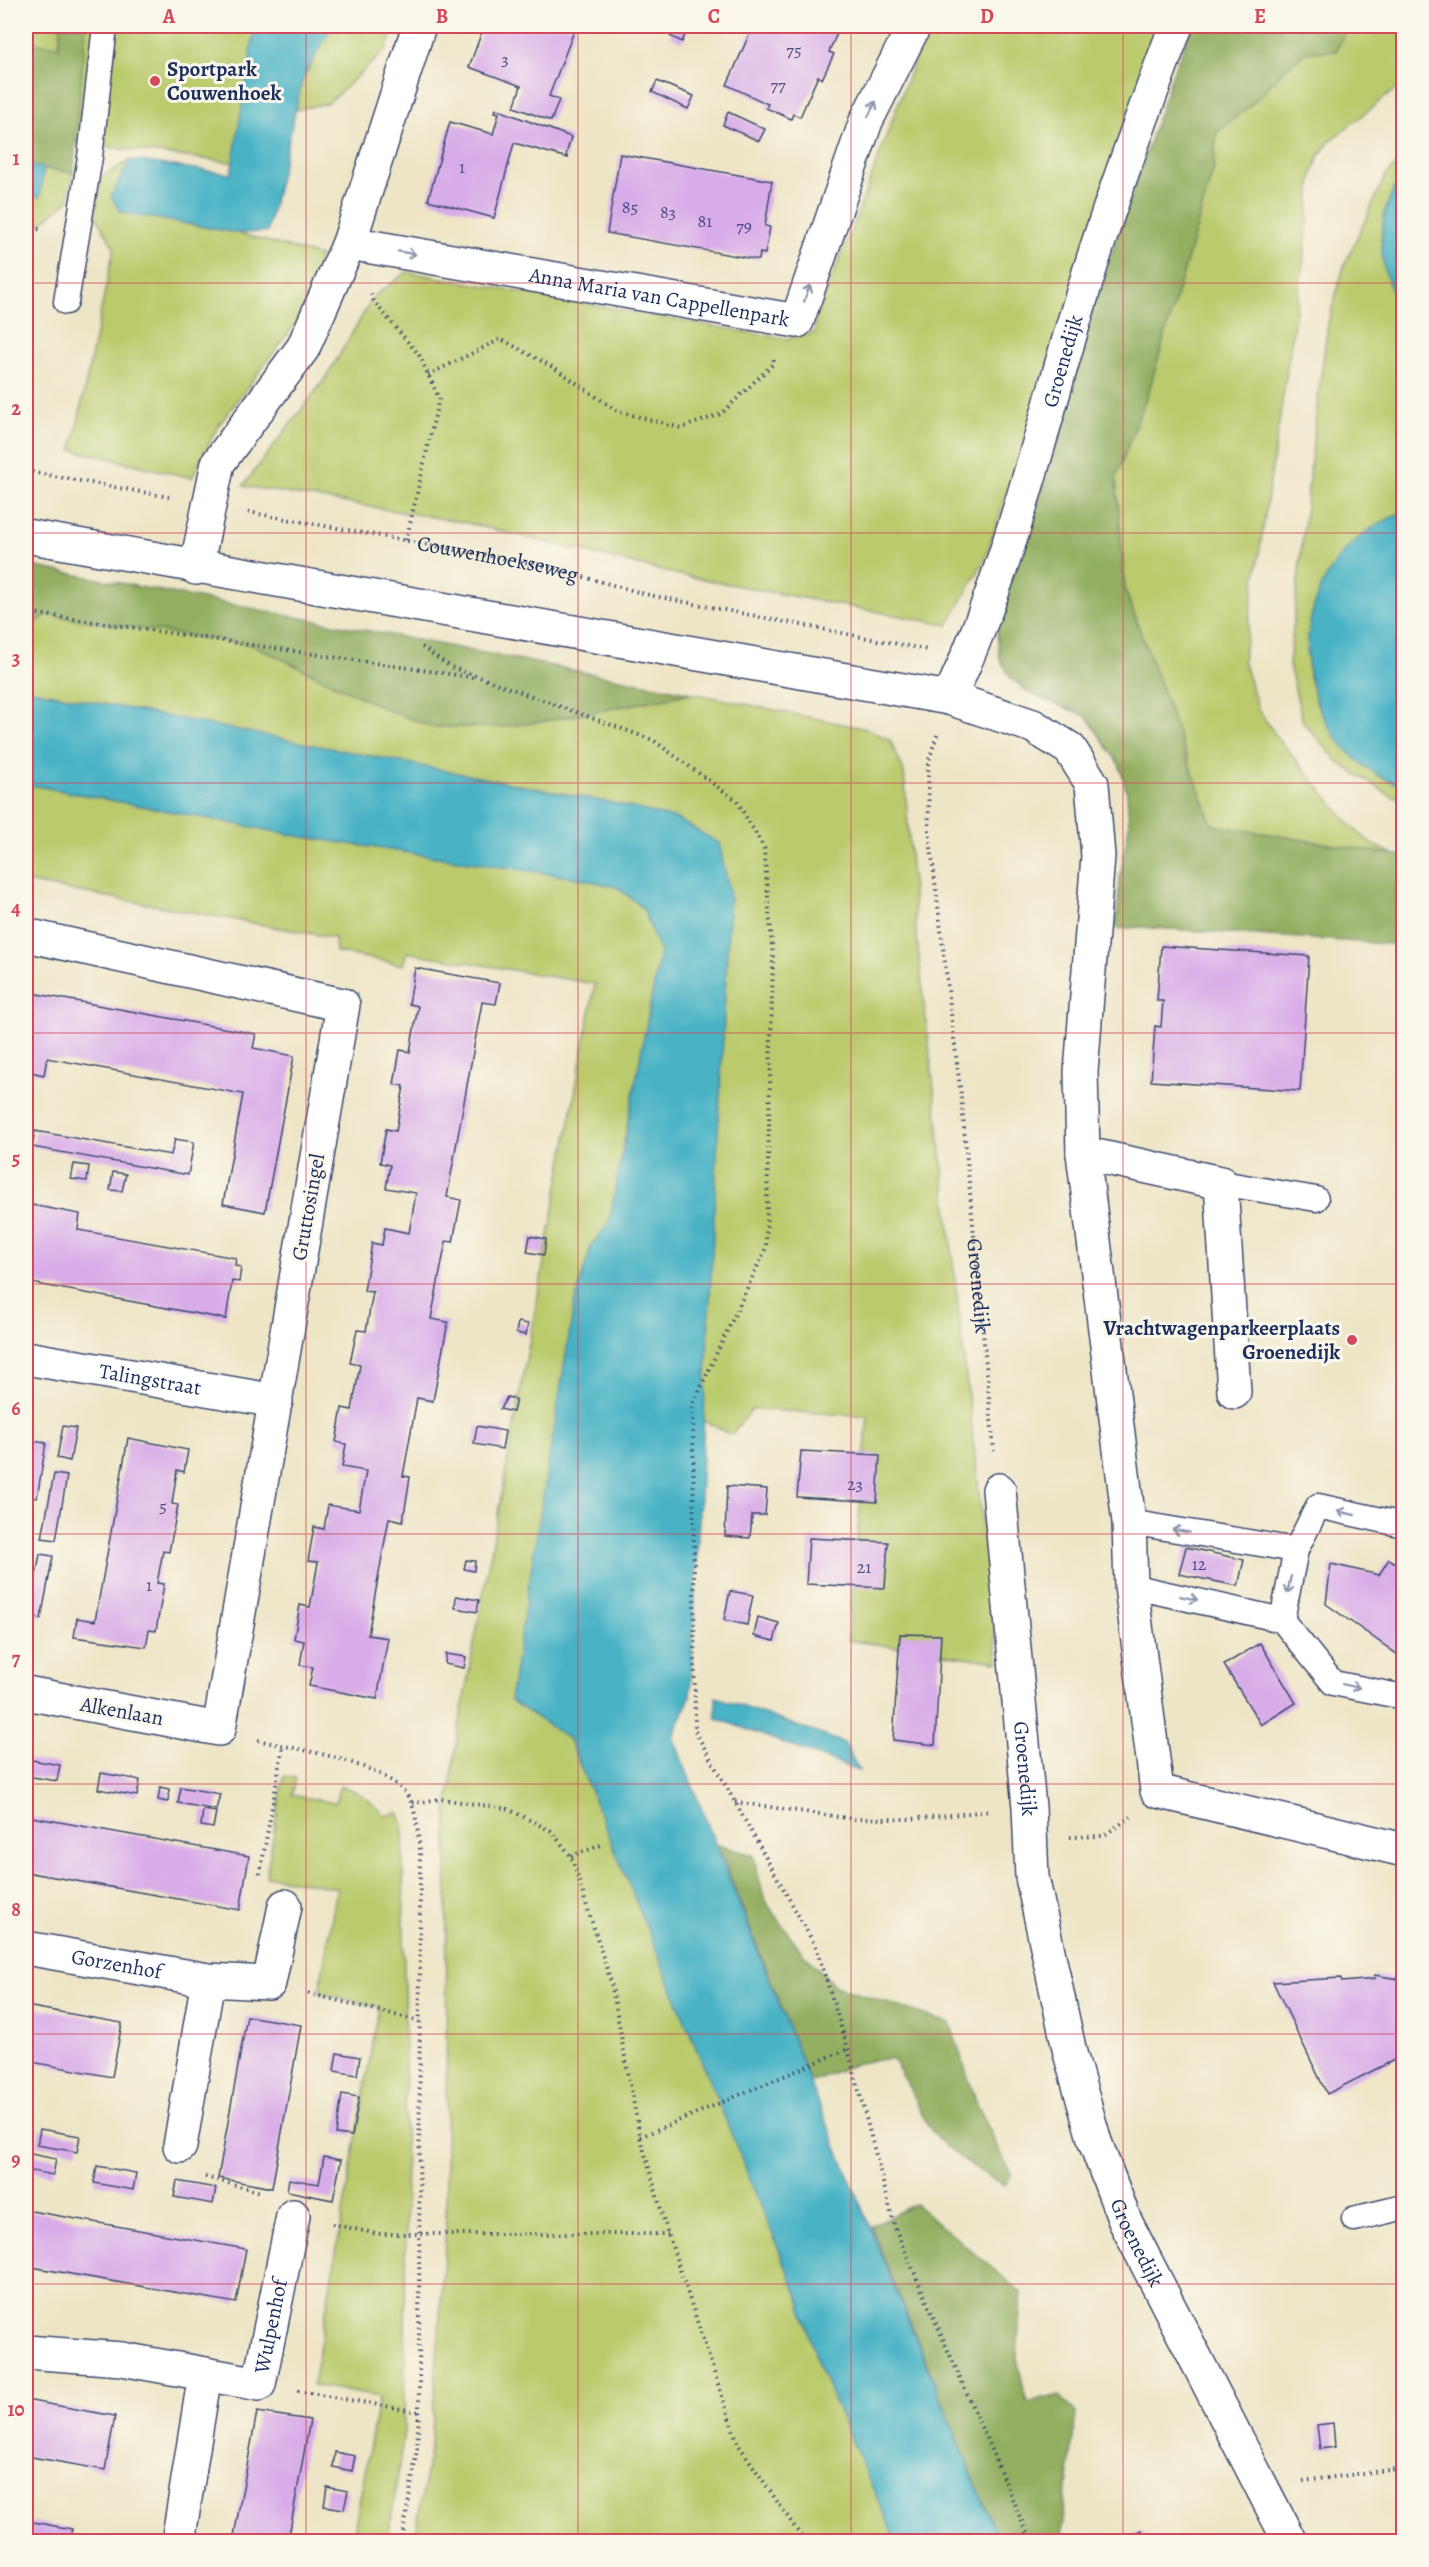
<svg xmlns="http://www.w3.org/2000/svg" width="1429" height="2567" viewBox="0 0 1429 2567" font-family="Alegreya,serif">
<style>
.green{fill:#baca6c;stroke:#6a7c65;stroke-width:1.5}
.forest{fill:#93ae60;stroke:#576e5f;stroke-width:1.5}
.water{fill:#48b3c5;stroke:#327192;stroke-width:1.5}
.building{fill:#d8ace8}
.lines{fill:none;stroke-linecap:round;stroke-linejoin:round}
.service-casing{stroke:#3b4a6e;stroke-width:27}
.minor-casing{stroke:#3b4a6e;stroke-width:36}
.path{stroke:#3b4a6e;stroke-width:4;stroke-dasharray:1.5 4.5;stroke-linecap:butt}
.service{stroke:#fff;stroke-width:24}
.minor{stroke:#fff;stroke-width:33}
.oneway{stroke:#8d97ae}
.grid{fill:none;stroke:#d1495b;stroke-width:1.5;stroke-opacity:0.55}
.poi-dot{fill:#d1495b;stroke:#fbf7ec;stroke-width:2}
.labels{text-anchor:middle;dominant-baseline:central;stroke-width:6;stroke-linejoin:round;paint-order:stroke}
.number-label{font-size:18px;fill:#4a4e80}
.poi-label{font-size:21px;font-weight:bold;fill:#1b2f5e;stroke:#fbf7ec;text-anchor:start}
.street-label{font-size:21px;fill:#1b2f5e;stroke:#fbf7ec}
.neatline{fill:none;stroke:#d1495b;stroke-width:2}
.grid-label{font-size:20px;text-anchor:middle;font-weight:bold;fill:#d1495b}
</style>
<rect width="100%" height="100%" fill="#fbf7ec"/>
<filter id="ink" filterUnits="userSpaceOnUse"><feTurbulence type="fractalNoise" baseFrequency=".0167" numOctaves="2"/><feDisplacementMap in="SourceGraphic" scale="12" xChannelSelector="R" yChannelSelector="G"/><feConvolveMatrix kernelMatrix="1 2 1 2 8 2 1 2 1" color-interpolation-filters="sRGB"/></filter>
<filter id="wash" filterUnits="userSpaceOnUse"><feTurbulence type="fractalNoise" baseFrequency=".008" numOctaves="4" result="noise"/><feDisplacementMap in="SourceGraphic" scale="24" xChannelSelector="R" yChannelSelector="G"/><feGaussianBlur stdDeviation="1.35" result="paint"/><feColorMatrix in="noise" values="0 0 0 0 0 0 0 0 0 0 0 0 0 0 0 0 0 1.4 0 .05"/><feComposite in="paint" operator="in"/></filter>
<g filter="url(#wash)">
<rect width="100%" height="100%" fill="#eee5c6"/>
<g class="green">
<polygon points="26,26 317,26 236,163 26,137"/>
<polygon points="332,26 396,26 385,51 328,103 295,110 303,78"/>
<polygon points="927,26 1165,26 985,559 948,625 680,575 463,522 243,486 327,376 374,296 407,272 785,339 815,333 816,316 858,213"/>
<polygon points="1347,26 1403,26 1403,83 1329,142 1319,156 1312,176 1305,250 1243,661 1259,711 1277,737 1351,826 1372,844 1395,855 1212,825 1125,590 1116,477 1149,390 1214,167 1216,133 1251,105 1281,73 1306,52 1336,51"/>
<polygon points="1403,158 1403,173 1385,210 1381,240 1387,277 1403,308 1403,513 1392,517 1307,650 1309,677 1317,704 1392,782 1403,786 1403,798 1391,796 1340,764 1303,722 1289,665 1316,414 1328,323 1344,266 1385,177"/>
<polygon points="130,160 111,197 121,212 238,233 320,256 303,314 218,426 192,478 72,450 114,248 94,213 102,177"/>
<polygon points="44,168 73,173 68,201 39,225 26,223 26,195 40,197"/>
<polygon points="47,615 253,645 390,711 433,727 501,727 545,721 692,693 867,729 890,740 904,771 915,921 998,1662 848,1640 868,1416 752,1409 731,1435 703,1420 730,895 719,843 617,804 26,689 26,629"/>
<polygon points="26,784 304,837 578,878 617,887 643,908 660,953 609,1223 591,1246 510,1700 568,1738 578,1760 800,2301 819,2367 896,2541 414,2541 431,2445 446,2227 447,1810 459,1726 595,984 407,952 403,965 336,952 335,938 26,882"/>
<path d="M284 1776 296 1778 292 1795 335 1803 340 1786C360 1792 371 1800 385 1816L398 1812 403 1825 406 2230 404 2432 388 2541H352L379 2397 313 2385 379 2007 319 1993 337 1888 266 1876Z"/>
</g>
<g class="forest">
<polygon points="61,26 86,26 73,173 26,165 26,42 59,46"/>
<polygon points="1193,26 1347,26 1347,29 1336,51 1306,52 1281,73 1251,105 1216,133 1214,167 1149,390 1116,477 1125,590 1212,825 1403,856 1403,945 1141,927 1116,929 1120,878 1129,826 1127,792 1119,764 1086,716 1029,693 1010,677 1000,659 996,624 1058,441 1086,329 1175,67"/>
<polygon points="26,565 692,693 545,721 501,727 433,727 390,711 253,645 47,615 26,629"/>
<path d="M718 1845 753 1855 765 1901 802 1952 835 1986 950 2023 977 2104 1011 2175 1005 2186C984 2174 941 2148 929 2127 915 2104 908 2079 891 2058L858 2063 810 2082Z"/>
<polygon points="915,2204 1021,2292 1017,2358 1027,2403 1045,2397 1060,2396 1076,2413 1062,2530 1063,2541 999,2541 871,2226"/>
</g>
<g class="water">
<polygon points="255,26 332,26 303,78 267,232 238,233 121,212 111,197 130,160 231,174"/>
<polygon points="26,165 44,168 40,197 26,195"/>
<path d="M1403 173V308C1373 269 1376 213 1403 173Z"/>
<path d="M1403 513H1404L1403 786C1276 742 1276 558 1403 513Z"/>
<polygon points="26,689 617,804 677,819 719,843 730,895 690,1697 673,1737 810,2082 999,2541 896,2541 819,2367 800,2301 578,1760 568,1738 510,1700 574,1305 591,1246 609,1223 660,953 643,908 617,887 578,878 304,837 26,784"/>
<polygon points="716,1697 845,1743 859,1771 716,1718"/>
</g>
<g id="blocks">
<g class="building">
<polygon points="484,26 576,26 549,96 559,100 551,121 514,107 521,86 469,67"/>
<polygon points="675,26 689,26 682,42 670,36"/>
<polygon points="753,26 840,26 829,52 834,54 822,79 818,76 800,117 793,114 791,119 766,108 768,104 727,85"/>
<polygon points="657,81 694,96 688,109 652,92"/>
<polygon points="496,109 571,137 566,155 568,158 514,143 494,218 428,200 450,122 493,134 499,113 495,112"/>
<polygon points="728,112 765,129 759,141 723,125"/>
<polygon points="620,154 772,181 765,226 770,227 765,254 760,253 759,260 607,233"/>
<polygon points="1161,946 1309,956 1300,1091 1151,1081 1155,1026 1161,1027 1163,1001 1157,1001"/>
<polygon points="415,968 500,983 496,1004 482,1002 447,1197 461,1200 453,1242 446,1241 431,1319 448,1322 433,1401 417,1398 403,1476 410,1477 403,1521 389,1518 375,1595 368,1635 388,1638 377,1699 309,1686 313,1667 300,1665 304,1641 294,1639 300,1605 310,1607 314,1585 318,1562 308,1561 314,1527 324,1529 328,1505 359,1510 366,1471 342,1467 346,1444 336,1442 342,1408 352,1410 360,1365 350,1363 357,1330 366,1331 373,1292 364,1291 372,1243 382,1245 385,1228 409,1233 416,1193 386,1188 390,1165 380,1163 386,1129 396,1131 400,1108 404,1086 394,1084 400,1050 410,1052 418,1006 409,1004"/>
<polygon points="26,992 256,1034 253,1048 294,1056 265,1212 223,1204 243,1094 47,1058 44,1075 26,1071"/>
<polygon points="35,1131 171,1155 175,1139 194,1142 188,1175 32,1147"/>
<polygon points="74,1164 89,1166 87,1181 71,1179"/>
<polygon points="113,1172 126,1174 122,1191 110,1190"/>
<polygon points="26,1204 80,1214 78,1230 236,1258 235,1266 241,1267 239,1282 232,1281 226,1319 26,1282"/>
<polygon points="530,1236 546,1239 544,1255 527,1252"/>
<polygon points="518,1322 528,1324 526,1335 516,1333"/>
<polygon points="507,1397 516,1399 513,1412 500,1409"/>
<polygon points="63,1426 76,1428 70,1461 57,1458"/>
<polygon points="477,1426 505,1431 502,1449 474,1444"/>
<polygon points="128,1438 188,1450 184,1472 177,1470 172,1504 178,1505 169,1552 163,1551 157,1583 164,1584 156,1631 149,1630 146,1647 74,1637 77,1618 95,1621"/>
<polygon points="26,1440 46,1443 37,1498 26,1496"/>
<polygon points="801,1451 880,1455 877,1502 797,1497"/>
<polygon points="54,1474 67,1476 56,1540 42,1538"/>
<polygon points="727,1486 767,1489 765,1515 752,1515 750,1538 725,1536"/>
<polygon points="809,1538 888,1542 885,1588 806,1584"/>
<polygon points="1186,1547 1244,1560 1238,1586 1179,1574"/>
<polygon points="40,1554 53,1556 41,1619 28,1617"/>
<polygon points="1389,1559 1404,1568 1404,1659 1326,1604 1331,1564 1379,1575"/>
<polygon points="466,1560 475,1561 474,1571 464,1569"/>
<polygon points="730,1591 753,1595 747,1625 724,1620"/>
<polygon points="456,1596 479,1600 477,1612 455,1608"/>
<polygon points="758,1617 779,1623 774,1641 754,1636"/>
<polygon points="900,1634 941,1635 935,1745 893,1740"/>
<polygon points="1260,1643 1296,1703 1261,1725 1224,1665"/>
<polygon points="446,1654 466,1657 464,1668 445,1664"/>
<polygon points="26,1759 60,1765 57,1781 26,1776"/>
<polygon points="101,1773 140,1780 137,1796 98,1789"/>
<polygon points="160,1787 169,1789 168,1802 158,1800"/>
<polygon points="181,1787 220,1794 216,1810 178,1803"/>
<polygon points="203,1810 216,1812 213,1828 201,1826"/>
<polygon points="26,1816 249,1856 240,1910 26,1872"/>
<polygon points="1374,1975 1404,1980 1404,2055 1327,2094 1273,1982 1341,1978 1342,1982 1375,1979"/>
<polygon points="26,2006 122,2023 112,2077 26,2061"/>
<polygon points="247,2016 301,2025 272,2188 218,2178"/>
<polygon points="337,2053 360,2057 357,2075 334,2071"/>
<polygon points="342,2094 359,2097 352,2136 336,2134"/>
<polygon points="40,2129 80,2136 77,2152 37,2145"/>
<polygon points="26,2153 56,2159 53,2175 26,2170"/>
<polygon points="324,2157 341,2160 333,2200 287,2191 289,2179 319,2184"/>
<polygon points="97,2166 136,2173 133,2190 94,2183"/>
<polygon points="177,2181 216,2188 213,2204 174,2197"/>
<polygon points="26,2210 246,2249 236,2303 26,2266"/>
<polygon points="26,2400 115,2416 105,2470 26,2456"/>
<polygon points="257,2412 310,2420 288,2541 233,2541"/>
<polygon points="1333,2423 1335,2447 1320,2449 1317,2425"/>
<polygon points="335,2452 355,2456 352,2471 333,2467"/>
<polygon points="327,2487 348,2491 344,2509 324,2506"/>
<polygon points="33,2522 72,2529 69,2541 30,2538"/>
<polygon points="1141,2530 1147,2541 1128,2541 1126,2537"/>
<polygon points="324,2535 340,2537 339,2541 323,2541"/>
</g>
</g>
</g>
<g filter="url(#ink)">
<use href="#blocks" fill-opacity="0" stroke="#3b4a6e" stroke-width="1.5"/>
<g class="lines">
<g class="service-casing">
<g id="service">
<polyline points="66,302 90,157 105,26"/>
<polyline points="1221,1183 1316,1199"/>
<polyline points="1129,1522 1296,1550 1318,1506 1404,1525"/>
<polyline points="1131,1586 1282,1620 1333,1683 1404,1697"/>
<polyline points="1282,1620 1296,1550"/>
<polyline points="1354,2219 1404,2207"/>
</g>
</g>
<g class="minor-casing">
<g id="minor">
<path id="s3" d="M349 243 797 321 866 121 914 26"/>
<polyline points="26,536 949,698 1033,726 1070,749 1092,784 1098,856 1081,1072 1083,1153 1129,1522 1131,1586 1157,1791 1404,1850"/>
<polyline points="196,568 218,463 303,348 349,243 419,26"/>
<path id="s4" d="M949 698C1010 569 1041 428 1083 292 1110 202 1143 114 1176 26"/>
<polyline points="26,935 343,1005 219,1729 26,1693"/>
<polyline points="1083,1153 1221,1183 1234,1392"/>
<path id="s5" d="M26 1358 276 1401"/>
<path id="s6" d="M999 1490 1029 1807 1032 1877 1070 2053 1095 2142 1125 2221 1290 2542"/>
<path id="s7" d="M26 1948 208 1980 269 1983 285 1906"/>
<polyline points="180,2146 208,1980"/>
<polyline points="26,2352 122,2359 205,2374"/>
<path id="s8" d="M178 2542 205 2374 259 2384 293 2216"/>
</g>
</g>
<g class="path">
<polyline points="26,227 43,230"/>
<polyline points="371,294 374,302 419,355 439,398 406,541"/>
<polyline points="428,375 501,339 556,369 617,411 681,428 721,414 773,364 774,358"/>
<polyline points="26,471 169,497"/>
<path id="s1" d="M248 512 540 565 649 595 928 650"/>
<polyline points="26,612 477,678"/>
<polyline points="422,647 451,667 653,740 737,801 764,848 773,957 766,1248 693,1404 695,1731 816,1947 848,2049 895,2228 1031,2542"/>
<path id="s2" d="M937 735 928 763 929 831 961 1096 994 1451"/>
<path d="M258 1740C297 1750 395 1762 412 1804 417 1818 418 1836 420 1850L419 2412 417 2449 402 2542"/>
<polyline points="735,1802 854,1819 912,1819 990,1811"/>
<polyline points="412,1803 441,1799 508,1809 551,1831 571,1856 611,1982 640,2137 668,2234 738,2444 805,2542"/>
<polyline points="1070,1837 1103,1836 1131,1817"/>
<polyline points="571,1856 604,1844"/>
<polyline points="260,1874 283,1746"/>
<polyline points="308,1993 419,2021"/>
<polyline points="640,2137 848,2049"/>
<polyline points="205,2177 261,2192"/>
<polyline points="332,2224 377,2234 668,2234"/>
<polyline points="298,2391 419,2412"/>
<polyline points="1303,2481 1404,2468"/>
</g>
<use href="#service" class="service"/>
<use href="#minor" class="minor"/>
</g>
<defs><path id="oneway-shaft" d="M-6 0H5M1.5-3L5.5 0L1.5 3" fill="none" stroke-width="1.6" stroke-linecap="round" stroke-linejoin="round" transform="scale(1.5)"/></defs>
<g class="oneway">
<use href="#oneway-shaft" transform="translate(872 109) rotate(-63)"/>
<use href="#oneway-shaft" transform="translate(407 253) rotate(10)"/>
<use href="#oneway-shaft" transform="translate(807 293) rotate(-71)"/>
<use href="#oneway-shaft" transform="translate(1346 1513) rotate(-167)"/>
<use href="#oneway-shaft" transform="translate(1181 1531) rotate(-170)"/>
<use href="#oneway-shaft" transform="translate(1289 1585) rotate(102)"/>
<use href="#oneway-shaft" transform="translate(1189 1598) rotate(12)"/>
<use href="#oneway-shaft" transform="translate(1351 1686) rotate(12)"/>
</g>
</g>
<path class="grid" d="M306 26V2542M578 26V2542M851 26V2542M1123 26V2542M26 283H1404M26 533H1404M26 783H1404M26 1033H1404M26 1284H1404M26 1534H1404M26 1784H1404M26 2034H1404M26 2284H1404"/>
<g class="poi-dot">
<circle cx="155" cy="81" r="6"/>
<circle cx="1352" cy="1340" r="6"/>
</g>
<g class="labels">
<g class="number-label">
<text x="794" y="50">75</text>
<text x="505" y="59">3</text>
<text x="778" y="85">77</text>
<text x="462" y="167">1</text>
<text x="630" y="207">85</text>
<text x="668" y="212">83</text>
<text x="705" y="221">81</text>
<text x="744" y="226">79</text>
<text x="855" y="1484">23</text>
<text x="163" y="1506">5</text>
<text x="1199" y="1564">12</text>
<text x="864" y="1567">21</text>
<text x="149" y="1585">1</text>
</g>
<g class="poi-label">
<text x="167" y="69">Sportpark<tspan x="167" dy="24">Couwenhoek</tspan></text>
<text x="1340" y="1328" text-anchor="end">Vrachtwagenparkeerplaats<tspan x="1340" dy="24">Groenedijk</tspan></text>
</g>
<g class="street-label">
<text stroke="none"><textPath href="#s3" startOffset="315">Anna Maria van Cappellenpark</textPath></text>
<text stroke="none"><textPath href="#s4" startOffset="356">Groenedijk</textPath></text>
<text stroke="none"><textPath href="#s1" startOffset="254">Couwenhoekseweg</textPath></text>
<text transform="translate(308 1207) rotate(-80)">Gruttosingel</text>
<text stroke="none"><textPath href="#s2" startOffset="555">Groenedijk</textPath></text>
<text stroke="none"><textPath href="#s5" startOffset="126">Talingstraat</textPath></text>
<text transform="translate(122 1711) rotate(10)">Alkenlaan</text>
<text stroke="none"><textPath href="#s6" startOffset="280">Groenedijk</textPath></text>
<text stroke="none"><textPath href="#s7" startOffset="92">Gorzenhof</textPath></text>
<text stroke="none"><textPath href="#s6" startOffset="770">Groenedijk</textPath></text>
<text stroke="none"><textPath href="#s8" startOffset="284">Wulpenhof</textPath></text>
</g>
</g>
<rect width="1429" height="2567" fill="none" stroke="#fbf7ec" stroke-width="66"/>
<rect x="33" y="33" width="1363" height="2501" class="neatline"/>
<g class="grid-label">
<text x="169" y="23">A</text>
<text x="442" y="23">B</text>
<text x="714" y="23">C</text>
<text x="987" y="23">D</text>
<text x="1260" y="23">E</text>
<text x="16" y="165">1</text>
<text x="16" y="415">2</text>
<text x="16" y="665">3</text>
<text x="16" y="915">4</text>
<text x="16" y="1165">5</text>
<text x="16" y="1415">6</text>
<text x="16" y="1665">7</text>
<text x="16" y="1916">8</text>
<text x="16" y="2166">9</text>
<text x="16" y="2416">10</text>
</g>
</svg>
